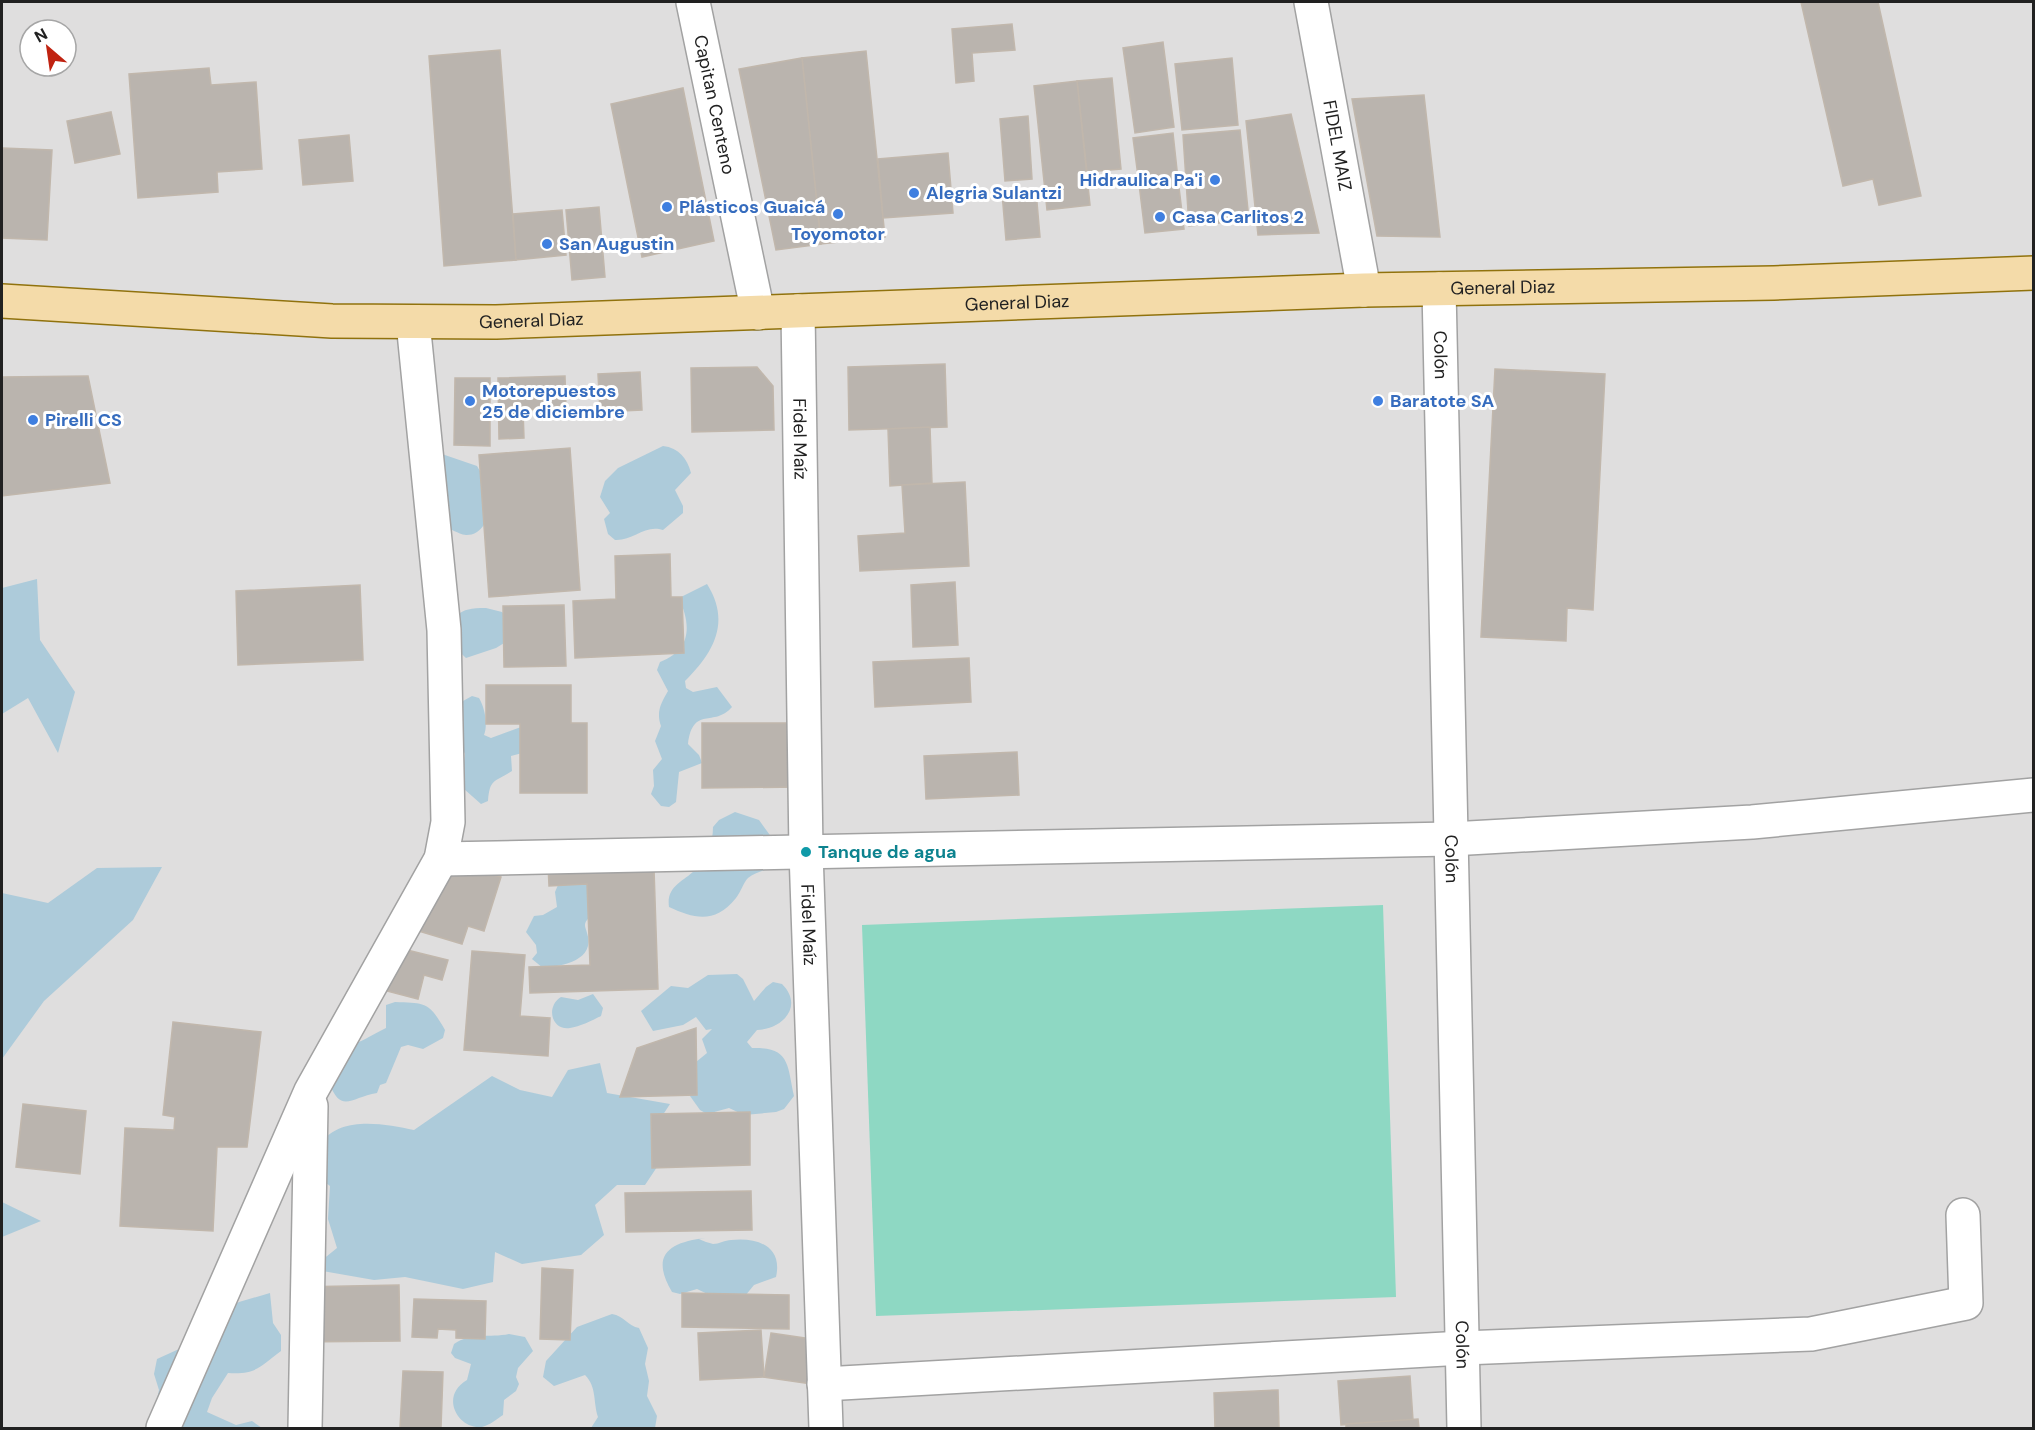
<svg xmlns="http://www.w3.org/2000/svg" width="2035" height="1430" viewBox="0 0 2035 1430" font-family="'DM Sans',sans-serif">
<style>
.residential{fill:#dfdede;fill-rule:evenodd}
.pitch{fill:#8ed8c3}
.water{fill:#adcbda}
.building{fill:#bab4ae;stroke:#c1b7ac;stroke-width:1.5}
.lines{fill:none;stroke-linecap:round;stroke-linejoin:round}
.minor-casing{stroke:#a2a2a2;stroke-width:36}
.major-casing{stroke:#90720d;stroke-width:36}
.minor{stroke:#fff;stroke-width:33}
.major{stroke:#f4dba9;stroke-width:33}
.shop-dot{fill:#3f7fe0;stroke:#fff;stroke-width:2}
.culture-dot{fill:#0f9aa8;stroke:#fff;stroke-width:2}
.labels{text-anchor:middle;dominant-baseline:central;stroke-width:6;stroke-linejoin:round;paint-order:stroke}
.street-label{font-size:18px;fill:#212121;stroke:#fff}
.shop-label{font-size:18px;font-weight:bold;fill:#366cbe;stroke:#fff;text-anchor:start}
.culture-label{font-size:18px;font-weight:bold;fill:#0d838f;stroke:#fff;text-anchor:start}
</style>
<rect width="100%" height="100%" fill="#f0eee8"/>
<path class="residential" d="M2 2H2033V1428H2ZM30 30H66V66H30Z"/>
<polygon class="pitch" points="1383,905 1396,1297 876,1316 862,925"/>
<g class="water">
<path d="M663 446C679 448 687 458 691 473L675 490 683 506V513L663 530C645 524 633 541 615 540L608 534 604 519 610 513 600 497 605 481 618 468Z"/>
<path d="M439 453 477 466C480 472 487 479 489 486 494 502 488 536 466 535 457 534 452 528 444 528Z"/>
<polygon points="37,579 40,640 75,692 58,753 28,698 2,714 2,588"/>
<path d="M707 584C731 622 714 652 685 681L686 688 693 692 717 687 732 707C714 728 693 705 688 744L699 755 702 763 679 772 676 802 669 807 661 806 651 794 654 786 653 770 662 759 655 741 661 726C656 712 661 703 668 691L657 670 660 662C692 649 691 625 679 598Z"/>
<path d="M486 608 502 612 508 618 509 640 496 648 466 658 449 642C455 614 456 608 486 608Z"/>
<path d="M472 696 479 698C485 708 488 725 484 735L491 738 521 727 526 752 511 756 512 771C494 783 490 778 488 801L481 804 464 789 459 767 464 762 465 754 445 711Z"/>
<path d="M735 812 759 820 772 838 770 868C763 871 754 873 748 878 743 883 741 892 736 898 715 924 695 919 669 907 666 886 683 882 695 870 707 858 713 843 713 827L719 820Z"/>
<path d="M580 865 603 910C598 912 590 916 587 920 583 925 586 928 587 933 596 960 563 966 543 968L532 959 537 953 536 945 526 932 534 916 543 915 557 907 555 892 558 885Z"/>
<polygon points="162,867 133,920 44,1001 2,1059 2,893 48,903 97,868"/>
<path d="M737 974 743 979 754 1001 766 987 773 982 782 984C804 1006 783 1029 757 1030L747 1042 752 1048C790 1047 787 1064 794 1096L784 1109 776 1112 744 1115 729 1108 707 1114 700 1110 690 1096 694 1090 696 1062 707 1053 702 1039 712 1029 706 1030 696 1017 683 1025 653 1031 641 1011 671 986 688 988 708 975Z"/>
<path d="M593 994 603 1008 601 1016C593 1020 579 1027 570 1028 552 1031 545 1007 561 997L578 1000Z"/>
<path d="M395 1002C426 1003 429 1002 445 1030L443 1038 423 1049 408 1045 401 1047 386 1083 380 1085 377 1093C351 1097 341 1115 329 1082L344 1047C363 1042 369 1036 386 1028V1005Z"/>
<path d="M600 1063 607 1093 670 1104 653 1130 663 1158 645 1185H617L595 1205 604 1235 581 1255 522 1264 495 1252 493 1282 463 1289 405 1277 374 1280 311 1269 337 1248 328 1219 330 1186 307 1168C311 1160 315 1151 321 1143 341 1115 385 1124 414 1130L492 1076 520 1090 552 1097 568 1070Z"/>
<polygon points="2,1202 41,1221 2,1237"/>
<path d="M706 1238 699 1239C703 1241 709 1243 713 1244 719 1244 725 1240 731 1240 757 1237 783 1246 776 1277L754 1285 745 1296 718 1299 697 1289 680 1294 672 1292C650 1255 669 1242 706 1238Z"/>
<path d="M270 1293 273 1323 281 1335V1351C260 1366 257 1375 228 1373L212 1398 207 1412 236 1425 252 1421 262 1428H163L156 1404 159 1390 154 1374 157 1359 201 1339 219 1342 225 1327 224 1311 239 1302Z"/>
<path d="M612 1314C624 1316 628 1326 639 1328L648 1348 645 1364 649 1381 647 1396 657 1416 655 1428H591L598 1417C593 1402 597 1387 585 1375L554 1386 543 1377 546 1361 577 1327Z"/>
<path d="M509 1334 525 1337 533 1351 518 1368 516 1377 519 1384 516 1391 504 1400 503 1415C497 1419 490 1425 482 1427 458 1430 439 1396 467 1380L471 1364 455 1358 451 1353 454 1344C471 1332 490 1338 509 1334Z"/>
</g>
<g class="building">
<polygon points="1801,2 1878,2 1921,196 1879,205 1873,179 1843,186"/>
<polygon points="1012,24 1015,50 972,53 974,81 956,83 952,29"/>
<polygon points="1163,42 1174,127 1135,133 1123,48"/>
<polygon points="500,50 516,260 444,266 429,56"/>
<polygon points="866,51 885,237 821,244 802,58"/>
<polygon points="802,58 821,244 776,250 739,69"/>
<polygon points="1232,58 1238,125 1182,130 1175,64"/>
<polygon points="209,68 211,85 256,82 262,169 217,172 218,192 138,198 129,74"/>
<polygon points="1112,78 1121,169 1087,172 1077,81"/>
<polygon points="1077,81 1090,205 1047,210 1034,86"/>
<polygon points="683,88 714,241 642,257 611,104"/>
<polygon points="1424,95 1440,237 1377,236 1352,99"/>
<polygon points="111,112 120,154 75,163 67,121"/>
<polygon points="1291,114 1319,233 1258,235 1246,121"/>
<polygon points="1028,116 1032,179 1005,181 1000,119"/>
<polygon points="1240,130 1249,220 1189,226 1183,135"/>
<polygon points="1173,133 1178,179 1139,184 1133,138"/>
<polygon points="349,135 353,181 303,185 299,140"/>
<polygon points="2,148 52,150 47,240 2,238"/>
<polygon points="948,153 953,213 883,218 878,159"/>
<polygon points="1178,179 1184,229 1145,233 1139,184"/>
<polygon points="1036,191 1040,237 1006,240 1002,193"/>
<polygon points="599,207 605,277 572,280 566,210"/>
<polygon points="562,210 566,255 516,260 513,214"/>
<polygon points="945,364 947,427 849,430 848,367"/>
<polygon points="757,367 773,386 774,430 692,432 691,368"/>
<polygon points="1495,369 1605,374 1593,610 1567,608 1566,641 1481,637"/>
<polygon points="640,372 642,410 600,412 598,374"/>
<polygon points="88,376 110,483 2,496 2,377"/>
<polygon points="565,376 566,408 523,410 524,438 499,439 498,378"/>
<polygon points="455,378 490,378 490,446 454,445"/>
<polygon points="930,427 932,483 890,486 888,429"/>
<polygon points="570,448 580,590 489,597 479,455"/>
<polygon points="965,482 969,566 860,571 858,536 905,533 902,485"/>
<polygon points="670,554 671,597 682,597 684,653 575,658 573,601 616,599 615,556"/>
<polygon points="955,582 958,645 913,647 911,585"/>
<polygon points="360,585 363,660 238,665 236,591"/>
<polygon points="564,605 566,666 504,667 503,606"/>
<polygon points="969,658 971,702 875,707 873,662"/>
<polygon points="486,685 571,685 571,723 587,723 587,793 520,793 520,724 486,724"/>
<polygon points="702,723 800,723 800,787 702,788"/>
<polygon points="1017,752 1019,795 926,799 924,756"/>
<polygon points="653,839 658,989 530,993 529,967 590,965 587,884 549,886 547,842"/>
<polygon points="425,853 501,877 484,931 468,926 462,944 402,926"/>
<polygon points="399,948 448,960 442,980 424,975 418,999 387,991"/>
<polygon points="472,951 525,955 520,1016 550,1018 548,1056 464,1050"/>
<polygon points="173,1022 261,1032 247,1147 217,1147 213,1231 120,1226 125,1128 174,1130 175,1117 163,1115"/>
<polygon points="696,1028 697,1095 620,1097 637,1048"/>
<polygon points="23,1104 86,1111 80,1174 16,1167"/>
<polygon points="750,1112 750,1165 652,1168 651,1114"/>
<polygon points="751,1191 752,1230 626,1232 625,1193"/>
<polygon points="542,1268 573,1270 570,1340 540,1339"/>
<polygon points="399,1285 400,1341 297,1342 297,1287"/>
<polygon points="682,1293 789,1295 789,1329 682,1327"/>
<polygon points="414,1299 486,1301 485,1339 456,1338 456,1330 438,1329 437,1338 412,1337"/>
<polygon points="761,1330 764,1377 700,1380 698,1333"/>
<polygon points="771,1333 818,1340 811,1384 764,1377"/>
<polygon points="403,1371 443,1372 441,1428 400,1428"/>
<polygon points="1410,1376 1413,1420 1341,1425 1338,1381"/>
<polygon points="1278,1390 1279,1428 1215,1428 1214,1393"/>
<polygon points="1418,1419 1419,1428 1346,1428 1346,1424"/>
</g>
<g class="lines">
<g class="minor-casing">
<g id="minor">
<path id="s1" d="M693 2 758 313"/>
<path id="s2" d="M1311 2 1364 290"/>
<path id="s3" d="M1439 289 1464 1428"/>
<path id="s4" d="M798 311 806 852 826 1428"/>
<polyline points="441,859 1451,839 1752,822 2034,795"/>
<polyline points="824,1384 1463,1348 1811,1334 1966,1303 1963,1215"/>
<polyline points="163,1428 311,1091 441,859 448,822 444,630 413,322"/>
<polyline points="305,1428 311,1106"/>
</g>
</g>
<g class="major-casing">
<g id="major">
<path id="s5" d="M2 301 332 321 496 322 1364 290 1774 283 2034 273"/>
</g>
</g>
<use href="#minor" class="minor"/>
<use href="#major" class="major"/>
</g>
<g class="shop-dot">
<circle cx="1215" cy="180" r="6"/>
<circle cx="914" cy="193" r="6"/>
<circle cx="667" cy="207" r="6"/>
<circle cx="838" cy="214" r="6"/>
<circle cx="1160" cy="217" r="6"/>
<circle cx="547" cy="244" r="6"/>
<circle cx="470" cy="401" r="6"/>
<circle cx="1378" cy="401" r="6"/>
<circle cx="33" cy="420" r="6"/>
</g>
<circle class="culture-dot" cx="806" cy="852" r="6"/>
<g class="labels">
<g class="street-label">
<text stroke="none"><textPath href="#s1" startOffset="105">Capitan Centeno</textPath></text>
<text stroke="none"><textPath href="#s2" startOffset="146">FIDEL MAIZ</textPath></text>
<text stroke="none"><textPath href="#s5" startOffset="1502">General Diaz</textPath></text>
<text stroke="none"><textPath href="#s5" startOffset="1016">General Diaz</textPath></text>
<text stroke="none"><textPath href="#s5" startOffset="530">General Diaz</textPath></text>
<text stroke="none"><textPath href="#s3" startOffset="66">Colón</textPath></text>
<text stroke="none"><textPath href="#s4" startOffset="128">Fidel Maíz</textPath></text>
<text stroke="none"><textPath href="#s3" startOffset="570">Colón</textPath></text>
<text stroke="none"><textPath href="#s4" startOffset="614">Fidel Maíz</textPath></text>
<text stroke="none"><textPath href="#s3" startOffset="1056">Colón</textPath></text>
</g>
<g class="shop-label">
<text x="1203" y="180" text-anchor="end">Hidraulica Pa'i</text>
<text x="926" y="193">Alegria Sulantzi</text>
<text x="679" y="207">Plásticos Guaicá</text>
<text x="1172" y="217">Casa Carlitos 2</text>
<text x="838" y="234" text-anchor="middle">Toyomotor</text>
<text x="559" y="244">San Augustin</text>
<text x="482" y="391">Motorepuestos<tspan x="482" dy="21">25 de diciembre</tspan></text>
<text x="1390" y="401">Baratote SA</text>
<text x="45" y="420">Pirelli CS</text>
</g>
<g class="culture-label">
<text x="818" y="852">Tanque de agua</text>
</g>
</g>
<rect width="2035" height="1430" fill="none" stroke="#212121" stroke-width="6"/>
<g transform="translate(48 48) rotate(331)"><circle r="28" fill="#ffffff" stroke="#a6a6a6" stroke-width="1.5"/>
<path d="M0-4.5L10 22L0 15L-10 22Z" fill="#c02311"/>
<text y="-9" font-size="16" font-weight="bold" text-anchor="middle" fill="#212121">N</text>
</g>
</svg>
